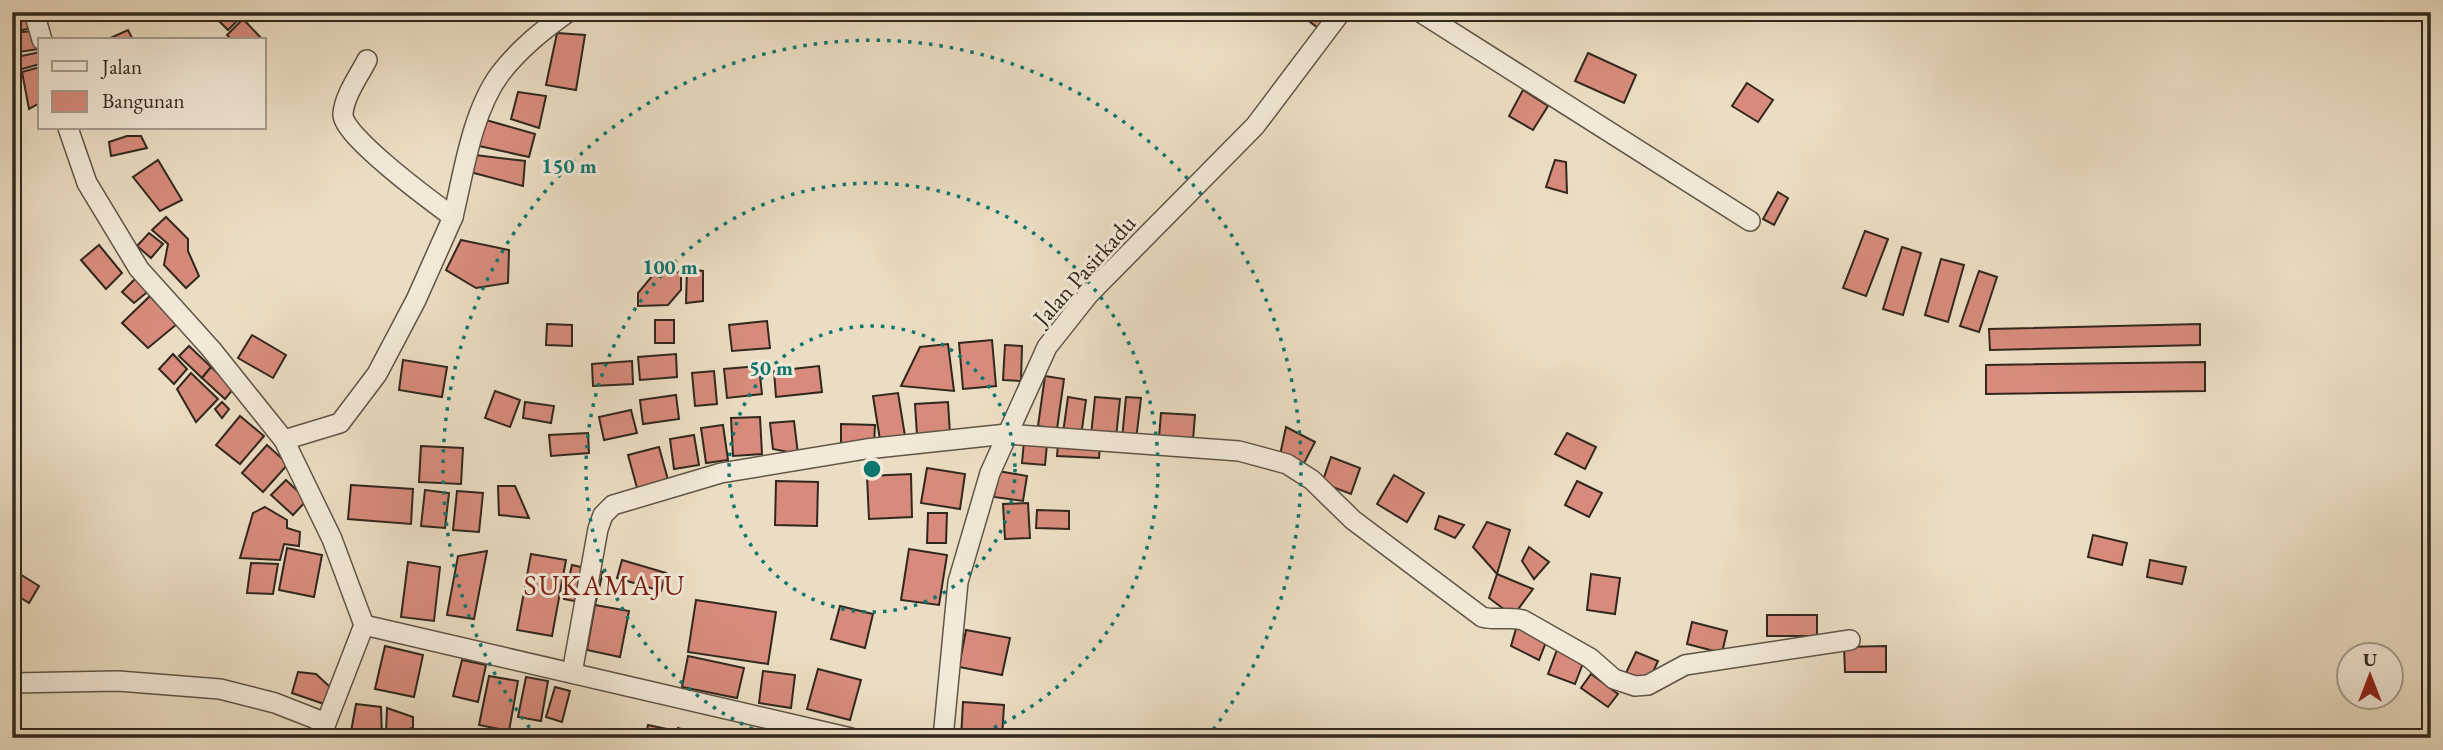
<svg xmlns="http://www.w3.org/2000/svg" width="2443" height="750" viewBox="0 0 2443 750" font-family="'EB Garamond',serif">
<style>
.building{fill:#d88b7c;stroke:#31281d;stroke-width:2}
.lines{fill:none;stroke-linecap:round;stroke-linejoin:round}
.street-casing{stroke:#605546;stroke-width:22}
.street{stroke:#f2e9d8;stroke-width:19}
.ring{fill:none;stroke:#0f766e;stroke-width:3.5;stroke-dasharray:3.5 7}
.labels{text-anchor:middle;dominant-baseline:central;stroke-width:6;stroke-linejoin:round;paint-order:stroke}
.street-label{font-size:24px;fill:#31281d;stroke:#f2e9d8}
.quarter-label{font-size:28px;letter-spacing:2px;fill:#7a1f14;stroke:#f2e9d8}
.centre{fill:#0f766e;stroke:#f2e9d8;stroke-width:3.5}
.ring-label{font-size:21px;text-anchor:middle;font-weight:bold;fill:#0f766e;stroke:#f2e9d8;stroke-width:6;stroke-linejoin:round;paint-order:stroke}
</style>
<rect width="100%" height="100%" fill="#ebddc3"/>
<filter id="stains"><feTurbulence type="fractalNoise" baseFrequency=".00286" numOctaves="4"/><feColorMatrix values="0 0 0 0 .2 0 0 0 0 .09 0 0 0 0 .02 0 0 0 .5 -.17"/></filter>
<radialGradient id="worn" r=".72"><stop offset=".6" stop-color="#630" stop-opacity="0"/><stop offset="1" stop-color="#630" stop-opacity=".3"/></radialGradient>
<g class="building">
<polygon points="29,12 34,27 12,33 12,13"/>
<polygon points="210,12 246,12 228,30"/>
<polygon points="1297,12 1335,12 1322,31"/>
<polygon points="243,19 263,40 232,40 227,35"/>
<polygon points="128,30 133,40 106,40"/>
<polygon points="33,31 39,49 12,53 12,33"/>
<polygon points="557,33 585,35 576,90 546,85"/>
<polygon points="40,52 40,64 15,71 12,58"/>
<polygon points="1588,53 1636,75 1624,103 1575,81"/>
<polygon points="40,67 40,103 29,109 22,72"/>
<polygon points="1747,83 1773,100 1758,122 1732,106"/>
<polygon points="1523,90 1548,106 1533,130 1509,116"/>
<polygon points="518,92 546,96 539,128 511,119"/>
<polygon points="486,120 535,134 529,157 479,146"/>
<polygon points="127,136 141,136 147,148 111,156 109,142"/>
<polygon points="475,155 525,161 523,186 470,172"/>
<polygon points="158,160 182,200 160,211 133,177"/>
<polygon points="1555,160 1566,162 1567,193 1546,187"/>
<polygon points="1778,192 1788,198 1774,225 1763,219"/>
<polygon points="166,217 188,239 188,251 199,276 186,288 164,265 168,244 152,230"/>
<polygon points="1865,231 1888,239 1866,296 1843,288"/>
<polygon points="149,233 163,244 151,258 137,246"/>
<polygon points="461,240 509,250 508,283 476,288 446,270"/>
<polygon points="99,245 122,273 106,289 81,260"/>
<polygon points="1902,247 1921,253 1903,315 1883,309"/>
<polygon points="1941,259 1964,265 1948,322 1925,315"/>
<polygon points="687,269 703,271 703,301 686,303"/>
<polygon points="1979,271 1997,277 1979,332 1960,326"/>
<polygon points="681,272 681,290 668,305 638,306 638,293 653,275"/>
<polygon points="138,276 151,289 134,303 122,292"/>
<polygon points="150,296 177,324 148,348 122,323"/>
<rect x="655" y="320" width="19" height="23"/>
<polygon points="767,321 770,348 732,351 729,325"/>
<polygon points="547,324 572,325 572,346 546,345"/>
<polygon points="2200,324 2200,345 1990,350 1989,329"/>
<polygon points="252,335 286,355 273,378 238,358"/>
<polygon points="992,340 996,386 963,389 959,343"/>
<polygon points="948,344 954,391 901,386 920,347"/>
<polygon points="1005,345 1022,346 1021,381 1003,380"/>
<polygon points="189,346 211,367 202,378 179,356"/>
<polygon points="173,354 187,369 174,384 159,369"/>
<polygon points="676,354 677,377 640,380 638,357"/>
<polygon points="403,360 447,367 442,397 399,390"/>
<polygon points="632,361 633,384 593,386 592,364"/>
<polygon points="2205,362 2205,391 1986,394 1986,365"/>
<polygon points="759,366 762,394 727,398 724,369"/>
<polygon points="819,366 822,392 776,397 774,371"/>
<polygon points="211,367 234,388 225,399 202,378"/>
<polygon points="714,371 717,404 695,406 692,373"/>
<polygon points="191,373 218,399 196,422 177,389"/>
<polygon points="1045,376 1064,379 1057,429 1038,426"/>
<polygon points="495,391 520,400 510,427 485,418"/>
<polygon points="898,393 905,436 880,440 873,396"/>
<polygon points="676,395 679,419 643,424 640,400"/>
<polygon points="1068,397 1086,400 1081,436 1063,433"/>
<polygon points="1095,397 1120,399 1116,438 1091,435"/>
<polygon points="1126,397 1141,398 1136,440 1122,439"/>
<polygon points="222,402 229,409 222,418 215,409"/>
<polygon points="525,402 554,406 551,423 523,418"/>
<polygon points="948,402 950,434 917,435 915,404"/>
<polygon points="631,410 637,433 604,440 599,417"/>
<polygon points="1161,413 1195,415 1193,440 1159,437"/>
<polygon points="240,416 264,436 240,464 216,445"/>
<polygon points="760,417 762,454 733,456 731,418"/>
<polygon points="794,421 798,454 773,449 770,423"/>
<polygon points="841,424 875,425 874,445 841,444"/>
<polygon points="723,425 728,460 706,463 701,428"/>
<polygon points="1286,427 1315,442 1302,467 1280,455"/>
<polygon points="588,433 589,453 551,456 549,435"/>
<polygon points="1567,433 1596,447 1585,469 1555,454"/>
<polygon points="694,435 699,465 674,469 670,439"/>
<polygon points="1024,441 1047,444 1045,465 1022,463"/>
<polygon points="1058,444 1100,446 1099,458 1057,456"/>
<polygon points="267,445 288,464 263,492 242,473"/>
<polygon points="421,446 463,448 461,484 419,482"/>
<polygon points="659,447 670,487 639,495 628,455"/>
<polygon points="1331,457 1360,468 1351,494 1322,483"/>
<polygon points="927,468 965,474 960,509 921,503"/>
<polygon points="998,471 1027,476 1023,501 994,497"/>
<polygon points="911,474 912,517 869,519 867,476"/>
<polygon points="1394,475 1424,493 1407,522 1377,504"/>
<polygon points="286,480 307,500 293,515 271,495"/>
<polygon points="776,481 818,482 817,526 775,525"/>
<polygon points="1577,481 1602,493 1589,517 1565,505"/>
<polygon points="351,485 413,489 411,524 348,519"/>
<polygon points="498,486 515,486 529,518 499,515"/>
<polygon points="425,490 449,493 445,528 421,526"/>
<polygon points="457,491 483,493 479,532 453,530"/>
<polygon points="1028,503 1030,538 1005,539 1003,504"/>
<polygon points="265,507 287,520 287,528 300,532 299,546 284,544 280,560 240,558 253,513"/>
<polygon points="1037,510 1069,511 1069,529 1036,528"/>
<polygon points="928,513 947,513 946,543 927,543"/>
<polygon points="1439,516 1464,525 1455,538 1435,529"/>
<polygon points="1487,522 1510,530 1497,574 1473,547"/>
<polygon points="2093,535 2127,543 2122,565 2088,557"/>
<polygon points="1529,547 1549,562 1534,579 1522,561"/>
<polygon points="287,548 322,555 314,597 279,590"/>
<polygon points="909,549 947,555 939,605 901,600"/>
<polygon points="487,551 474,619 447,615 458,556"/>
<polygon points="531,554 566,560 552,636 517,630"/>
<polygon points="622,560 666,573 661,591 617,578"/>
<polygon points="2150,560 2186,567 2182,584 2147,577"/>
<polygon points="408,562 440,567 434,621 401,617"/>
<polygon points="251,563 278,564 273,594 247,593"/>
<polygon points="572,565 603,572 595,605 564,599"/>
<polygon points="12,569 39,586 29,603 12,592"/>
<polygon points="1497,574 1533,589 1513,616 1489,598"/>
<polygon points="1591,574 1620,578 1615,614 1587,610"/>
<polygon points="696,600 776,612 768,664 688,652"/>
<polygon points="595,605 629,611 620,657 587,650"/>
<polygon points="840,606 873,614 865,648 831,639"/>
<rect x="1767" y="615" width="50" height="21"/>
<polygon points="1518,622 1548,637 1539,660 1511,646"/>
<polygon points="1692,622 1727,631 1722,653 1687,644"/>
<polygon points="966,630 1010,638 1002,675 959,667"/>
<polygon points="385,646 423,655 414,697 375,689"/>
<polygon points="1886,646 1886,672 1845,672 1844,647"/>
<polygon points="1558,647 1585,658 1575,684 1548,674"/>
<polygon points="1636,652 1658,661 1648,683 1626,673"/>
<polygon points="688,656 744,668 737,698 682,687"/>
<polygon points="462,660 486,665 478,702 453,696"/>
<polygon points="818,669 861,680 850,720 807,709"/>
<polygon points="763,671 795,675 791,708 759,703"/>
<polygon points="298,672 316,674 330,687 324,704 292,693"/>
<polygon points="1591,674 1618,694 1608,707 1581,688"/>
<polygon points="489,676 518,681 509,731 479,725"/>
<polygon points="526,677 548,681 541,721 518,717"/>
<polygon points="555,687 570,691 562,722 546,717"/>
<polygon points="963,702 1004,705 1002,738 961,738"/>
<polygon points="356,704 381,707 382,738 350,737"/>
<polygon points="387,708 413,717 413,728 386,734"/>
<polygon points="648,725 667,729 665,738 645,738"/>
<polygon points="678,728 697,734 696,738 675,738"/>
<polygon points="724,731 758,734 758,738 724,738"/>
</g>
<g class="lines">
<g class="street-casing">
<g id="street">
<polyline points="34,12 42,40"/>
<polyline points="1420,12 1750,221"/>
<polyline points="68,128 87,183 139,269 211,349 284,440 332,539 364,625 326,723 316,738"/>
<path d="M453 217C464 171 472 112 500 74 519 49 543 30 568 12"/>
<path d="M284 440 340 423 377 374 416 300 453 217C434 203 341 135 343 114 344 96 359 76 367 60"/>
<polyline points="364,625 851,738"/>
<path d="M572 673 598 529 603 515 613 505 721 473 866 449 1007 434 1239 451 1287 464 1312 480 1353 520 1482 617C1496 621 1510 616 1523 620L1590 658 1614 679 1635 686 1648 685 1685 665 1850 640"/>
<polyline points="12,683 118,681 220,689 275,703 326,723"/>
<polyline points="943,738 958,582 990,473 1047,347 1089,294 1255,126 1341,12"/>
</g>
</g>
<use href="#street" class="street"/>
</g>
<g class="ring">
<circle cx="872" cy="469" r="143"/>
<path d="M772 737A286 286 0 1 1 972 737"/>
<path d="M536 736A429 429 0 1 1 1208 736"/>
</g>
<g class="labels">
<g class="street-label">
<text transform="translate(1084 270) rotate(-48)">Jalan Pasirkadu</text>
</g>
<g class="quarter-label">
<text x="605" y="585">SUKAMAJU</text>
</g>
</g>
<circle cx="872" cy="469" r="10" class="centre"/>
<g class="ring-label">
<text x="569" y="173">150 m</text>
<text x="670" y="274">100 m</text>
<text x="771" y="375">50 m</text>
</g>
<rect width="2443" height="750" fill="none" stroke="#ebddc3" stroke-width="42"/>
<rect x="14" y="14" width="2415" height="722" fill="none" stroke="#31281d" stroke-width="3.5"/>
<rect x="21" y="21" width="2401" height="708" fill="none" stroke="#31281d" stroke-width="2"/>
<rect x="38" y="38" width="228" height="91" fill="#f2e9d8" stroke="#a59c8d" stroke-width="2"/>
<rect x="52" y="61" width="35" height="10" fill="#f2e9d8" stroke="#a59c8d" stroke-width="2"/>
<text x="102" y="74" font-size="21" fill="#31281d">Jalan</text>
<rect x="52" y="91" width="35" height="21" fill="#d88b7c" stroke="#a59c8d" stroke-width="2"/>
<text x="102" y="108" font-size="21" fill="#31281d">Bangunan</text>
<g transform="translate(2370 676)"><circle r="33" fill="#f2e9d8" stroke="#a59c8d" stroke-width="2"/>
<path d="M0-5L12 26L0 18L-12 26Z" fill="#8f2418"/>
<text y="-10" font-size="19" font-weight="bold" text-anchor="middle" fill="#31281d">U</text>
</g>
<rect width="100%" height="100%" filter="url(#stains)"/>
<rect width="100%" height="100%" fill="url(#worn)"/>
</svg>
